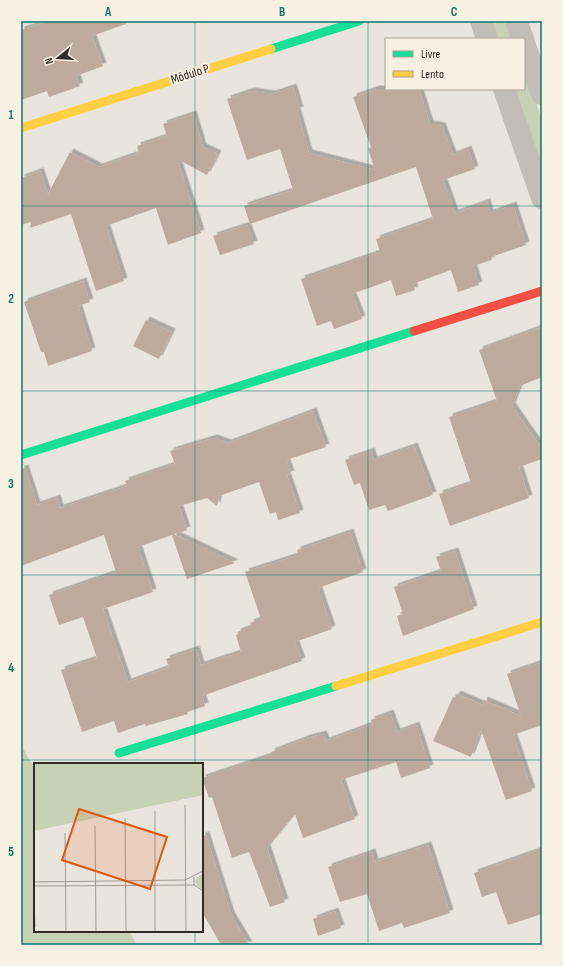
<svg xmlns="http://www.w3.org/2000/svg" width="563" height="966" viewBox="0 0 563 966" font-family="'Sofia Sans Condensed',sans-serif">
<style>
.green{fill:#c8d0b6}
.building{fill:#bdaa9e;filter:url(#shadow)}
.lines{fill:none;stroke-linecap:round;stroke-linejoin:round}
.street{stroke:#c2bdb6;stroke-width:22}
.fast{stroke:#16e098;stroke-width:9}
.slow{stroke:#ffcf43;stroke-width:9}
.jam{stroke:#f24e42;stroke-width:9}
.grid{fill:none;stroke:#0f766e;stroke-width:1;stroke-opacity:0.55}
.labels{text-anchor:middle;dominant-baseline:central;stroke-width:4;stroke-linejoin:round;paint-order:stroke}
.street-label{font-size:13px;fill:#322a25;stroke:#f8f0e2}
.inset-road{fill:none;stroke:#a09a93;stroke-width:1}
.view{fill:#df570d;fill-opacity:0.15;stroke:#df570d;stroke-width:2}
.inset-edge{fill:none;stroke:#322a25;stroke-width:2}
.neatline{fill:none;stroke:#0f766e;stroke-width:1.5}
.grid-label{font-size:13px;text-anchor:middle;font-weight:bold;fill:#0f766e}
</style>
<defs>
<filter id="shadow"><feDropShadow dx="3.5" dy="-3.5" stdDeviation="0" flood-color="#0004"/></filter>
</defs>
<rect width="100%" height="100%" fill="#eae5dc"/>
<g class="green">
<polygon points="487,21 508,21 514,39 494,39"/>
<polygon points="524,68 542,120 542,178 511,89 524,89"/>
<polygon points="21,745 35,769 35,931 129,931 137,945 21,945"/>
</g>
<g class="building">
<polygon points="49,21 125,21 126,24 92,36 103,66 76,76 80,86 49,97 47,91 21,100 21,30"/>
<polygon points="293,87 300,110 297,111 309,153 375,170 368,149 371,147 353,97 376,89 419,89 430,124 442,126 453,155 468,149 475,169 443,180 455,213 487,202 490,213 513,205 526,245 491,257 492,260 473,266 479,285 458,292 451,270 413,284 415,290 396,296 391,280 352,294 362,319 334,329 331,321 317,326 301,279 380,252 376,239 433,219 416,167 250,224 244,206 293,190 280,149 247,160 227,99 251,91 272,94"/>
<polygon points="193,114 203,147 218,154 207,175 177,159 201,233 168,245 156,208 106,226 124,281 96,291 71,214 30,228 31,222 21,225 21,178 40,171 48,194 70,152 99,167 139,153 137,146 167,136 163,124"/>
<polygon points="247,225 254,244 220,255 213,236"/>
<polygon points="83,281 90,302 78,306 92,351 48,366 44,352 41,352 24,302"/>
<polygon points="146,320 172,332 159,359 133,346"/>
<polygon points="542,327 542,377 520,386 512,406 542,449 542,459 519,467 529,498 450,526 439,494 471,483 449,417 497,401 479,350"/>
<polygon points="313,411 326,447 286,460 291,474 287,475 300,513 278,520 276,512 270,514 259,482 219,496 217,506 207,498 179,506 187,530 174,534 235,563 187,579 172,535 138,547 153,592 103,609 128,682 169,667 166,659 196,649 201,665 241,652 236,635 238,634 237,632 252,627 250,623 261,619 245,572 298,555 297,550 350,532 363,572 318,588 332,629 295,642 302,661 202,696 205,706 187,712 188,714 146,726 145,724 118,733 114,721 82,732 61,670 97,658 83,617 59,625 49,595 116,572 104,535 21,566 21,469 25,468 37,505 57,498 60,508 127,486 125,481 175,464 170,451 214,438 228,443"/>
<polygon points="414,446 433,495 388,511 385,505 369,510 360,483 354,485 345,460 371,451 374,460"/>
<polygon points="455,551 474,609 403,636 397,616 403,614 394,587 441,571 436,557"/>
<polygon points="542,662 542,725 513,735 532,791 506,800 481,730 471,757 433,741 453,697 455,698 457,694 483,705 484,700 521,716 507,674"/>
<polygon points="390,713 397,732 416,725 430,768 401,778 396,762 341,780 355,819 303,838 295,814 267,848 285,902 270,907 249,852 232,858 212,797 209,798 202,778 272,755 271,752 307,738 323,734 326,741 372,724 371,720"/>
<polygon points="206,835 231,915 249,945 221,945 202,912 202,836"/>
<polygon points="428,845 450,913 404,928 402,923 379,931 367,894 340,902 328,867 372,852 375,862"/>
<polygon points="542,849 542,914 508,925 496,892 482,897 474,873"/>
<polygon points="335,911 341,928 318,936 313,919"/>
</g>
<g class="lines">
<g class="street">
<polyline points="481,21 487,39"/>
<polyline points="516,21 523,39"/>
<polyline points="524,43 542,94"/>
<polyline points="504,89 542,198"/>
</g>
<g class="fast">
<polyline points="271,49 359,21"/>
<polyline points="21,455 414,331"/>
<polyline points="119,753 336,686"/>
</g>
<g class="slow">
<polyline points="21,128 271,49"/>
<polyline points="336,686 542,622"/>
</g>
<polyline class="jam" points="414,331 542,291"/>
</g>
<path class="grid" d="M195 21V764M368 21V945M21 206H542M21 391H542M21 575H542M21 760H542M195 931V945"/>
<g class="labels">
<g class="street-label">
<text transform="translate(190 74) rotate(-18)">Módulo P</text>
</g>
</g>
<g transform="translate(34 763)">
<rect width="169" height="169" fill="#eae5dc"/>
<path d="M0 1H169V32L0 68ZM169 109V127L163 123 161 117Z" fill="#c8d0b6"/>
<path class="inset-road" d="M151 42 152 168M91 55 92 168M61 63 62 168M31 70 32 168M160 114V122L169 128M0 119 151 117 169 108M0 123 160 122M0 135 1 164M121 168V48"/>
<path class="view" d="M45 46 133 74 116 126 28 97Z"/>
<rect width="169" height="169" class="inset-edge"/>
</g>
<rect width="563" height="966" fill="none" stroke="#f8f0e2" stroke-width="44"/>
<rect x="385" y="38" width="140" height="52" fill="#f8f0e2" stroke="#a9a196"/>
<rect x="393" y="51" width="20" height="6" fill="#16e098" stroke="#a9a196"/>
<text x="421" y="58" font-size="12" fill="#322a25">Livre</text>
<rect x="393" y="71" width="20" height="6" fill="#ffcf43" stroke="#a9a196"/>
<text x="421" y="78" font-size="12" fill="#322a25">Lento</text>
<g transform="translate(58 58) rotate(252)" stroke="#f8f0e2" stroke-width="3" paint-order="stroke">
<path d="M0-3L7 15L0 10L-7 15Z" fill="#322a25"/>
<text y="-6" font-size="11" font-weight="bold" text-anchor="middle" fill="#322a25">N</text>
</g>
<rect x="22" y="22" width="519" height="922" class="neatline"/>
<g class="grid-label">
<text x="108" y="16">A</text>
<text x="282" y="16">B</text>
<text x="454" y="16">C</text>
<text x="11" y="119">1</text>
<text x="11" y="303">2</text>
<text x="11" y="488">3</text>
<text x="11" y="672">4</text>
<text x="11" y="856">5</text>
</g>
</svg>
